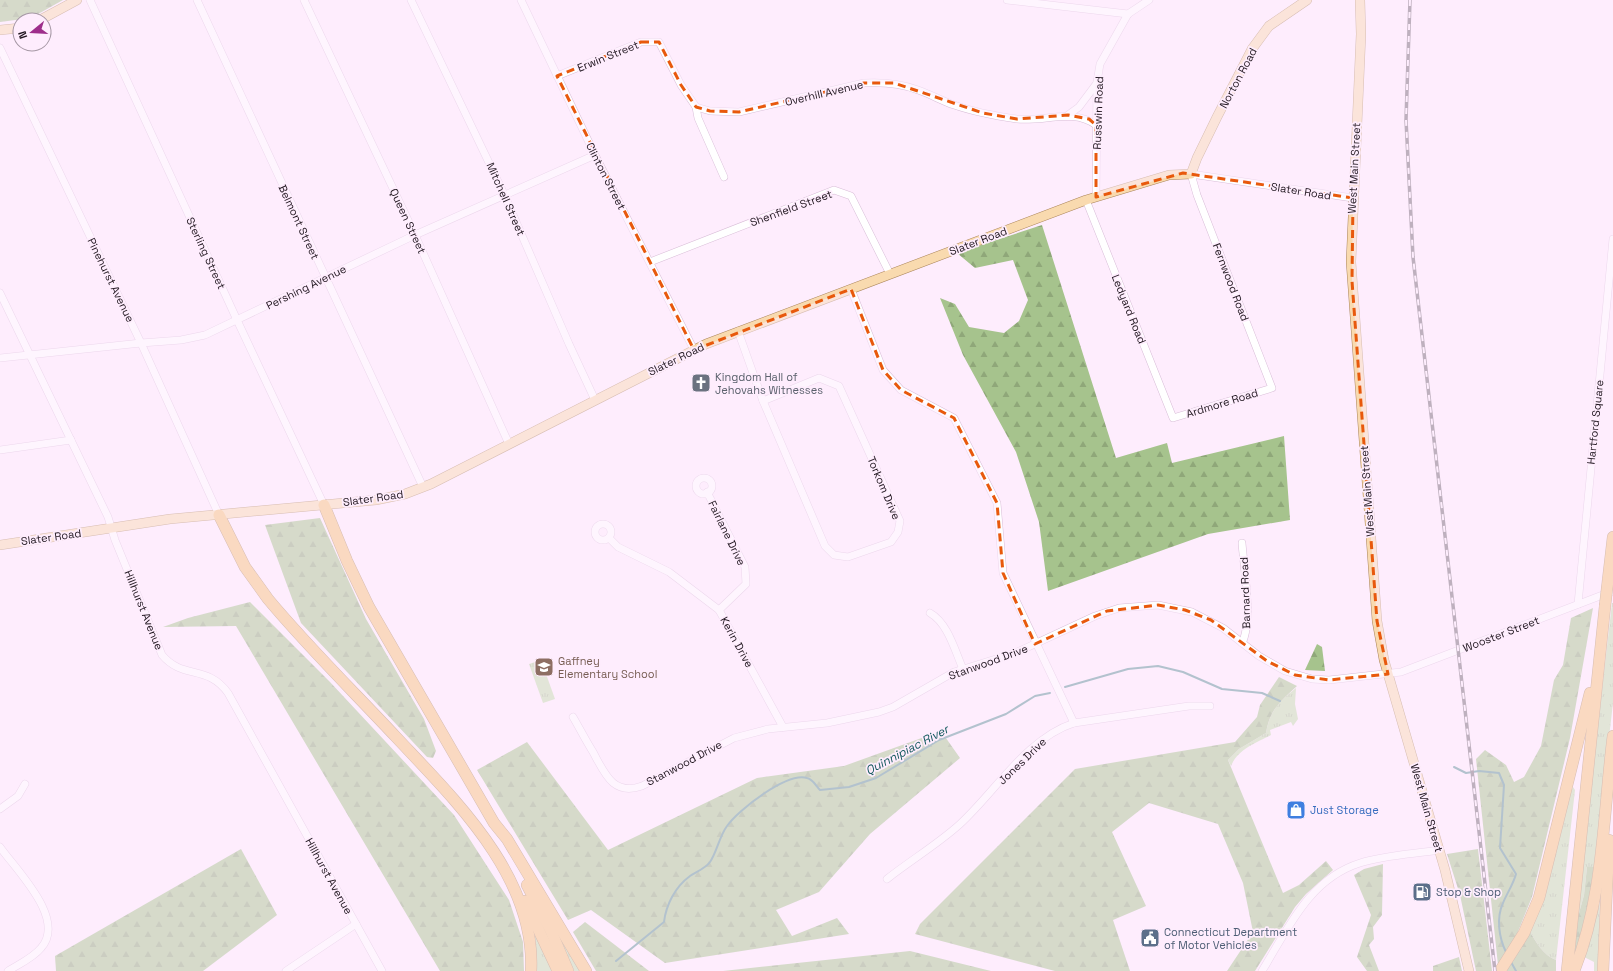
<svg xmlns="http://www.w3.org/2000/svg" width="1613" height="971" viewBox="0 0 1613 971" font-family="'Space Grotesk',sans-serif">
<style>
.grass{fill:url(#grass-tufts)}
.forest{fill:url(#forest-firs)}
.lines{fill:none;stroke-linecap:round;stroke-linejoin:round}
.stream{stroke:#598f95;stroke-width:2}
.minor-casing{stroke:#d9bed8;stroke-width:8}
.major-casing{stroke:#aa855a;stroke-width:10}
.highway-casing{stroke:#aa855a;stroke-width:12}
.minor{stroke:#fff;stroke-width:7}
.major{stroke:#f9daaf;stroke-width:9}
.highway{stroke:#f5c179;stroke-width:11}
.rail-casing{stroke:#726671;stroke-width:3.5}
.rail{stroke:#feedfd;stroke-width:2;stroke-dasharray:6;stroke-linecap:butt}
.highway-bridge-casing{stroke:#aa855a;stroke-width:12;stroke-linecap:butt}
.highway-bridge{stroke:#f5c179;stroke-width:11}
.marked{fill:none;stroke:#e8590c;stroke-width:3;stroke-dasharray:8 5;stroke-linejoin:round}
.labels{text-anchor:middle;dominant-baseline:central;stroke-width:3.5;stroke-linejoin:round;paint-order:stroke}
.street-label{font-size:11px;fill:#20161f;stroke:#feedfd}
.worship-label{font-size:11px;fill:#5b616d;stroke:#feedfd;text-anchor:start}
.education-label{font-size:11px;fill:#785e54;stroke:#feedfd;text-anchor:start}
.shop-label{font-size:11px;fill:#366cbe;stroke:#feedfd;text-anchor:start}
.service-label{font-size:11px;fill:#4e5e75;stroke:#feedfd;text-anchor:start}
.water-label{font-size:12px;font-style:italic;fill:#11585c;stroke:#feedfd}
</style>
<defs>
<pattern id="grass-tufts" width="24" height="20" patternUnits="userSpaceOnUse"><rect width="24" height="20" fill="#c2dbab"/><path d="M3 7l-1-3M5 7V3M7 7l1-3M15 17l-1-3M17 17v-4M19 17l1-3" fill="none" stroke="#a6bb93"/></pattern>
<pattern id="forest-firs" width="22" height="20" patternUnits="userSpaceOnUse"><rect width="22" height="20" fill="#a6c38d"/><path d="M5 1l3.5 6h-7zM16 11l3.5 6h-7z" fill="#8fa779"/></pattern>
</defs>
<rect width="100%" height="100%" fill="#feedfd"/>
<g class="grass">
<polygon points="1612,603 1613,603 1613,703 1594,867 1587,867 1584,895 1579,913 1576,914"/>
<polygon points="541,660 555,699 543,703 529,664"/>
<path d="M1296 688 1295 704 1298 719 1293 726 1291 722 1270 730 1271 735C1256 743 1238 749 1231 766L1228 760 1239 749 1266 733C1270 710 1279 702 1296 688Z"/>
<path d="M1573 787 1575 790 1556 960C1543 955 1536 942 1529 930L1568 799Z"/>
<polygon points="1600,902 1598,971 1594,971 1594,962 1584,957"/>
<polygon points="553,927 581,971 574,971"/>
<polygon points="537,936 552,971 537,971 535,937"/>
</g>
<g class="forest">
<polygon points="0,0 63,0 31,18 0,22"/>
<polygon points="1042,225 1116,458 1167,443 1172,463 1284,436 1290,520 1208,534 1048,591 1039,522 1016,452 963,355 940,298 955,304 969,327 1004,333 1019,321 1028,300 1013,260 975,268 957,253"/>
<polygon points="320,518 366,619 424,719 436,751 433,758 427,757 301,623 265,525"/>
<polygon points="250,602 330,682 454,815 509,900 523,942 524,971 440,971 236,626 163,627 188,618"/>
<polygon points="1593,608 1570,738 1532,897 1517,934 1498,965 1476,759 1485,750 1506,765 1514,782 1524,777 1541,746 1554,680 1563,665 1571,618"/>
<polygon points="1317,644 1322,647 1325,671 1305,670"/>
<path d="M1279 677 1297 686C1280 702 1270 709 1266 733L1239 749 1228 760 1283 893 1299 885 1326 861 1333 870 1306 894 1295 907 1255 971H1227L1253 932 1243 883 1218 824 1149 803 1112 832 1146 906 1113 920 1130 971H1055L915 934 920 924 1075 769 1235 742 1257 717 1260 705Z"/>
<polygon points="941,731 960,758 870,834 819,892 776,910 792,936 837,918 849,934 665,963 591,910 568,920 477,770 527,742 608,850 757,778 844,766"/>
<polygon points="241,849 277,915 203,971 56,971 55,956"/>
<polygon points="1478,849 1492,971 1476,971 1460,895 1447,854"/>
<polygon points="1383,864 1382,915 1373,927 1374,939 1369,945 1379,971 1367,971 1357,957 1371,915 1354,875 1364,869"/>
<polygon points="1587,867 1594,867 1588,906 1576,954 1573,952 1576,914 1579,913 1584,895"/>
<polygon points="585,922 649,971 596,971 573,932"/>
<path d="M1529 930C1536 942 1543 955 1556 960V971H1505Z"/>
<polygon points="910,951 991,971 723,971"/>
<polygon points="1459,957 1462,971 1433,971 1433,966"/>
</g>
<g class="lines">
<g class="stream">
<polyline points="1065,687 1128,669 1158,666 1183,672 1222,689 1262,693 1280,701"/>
<path d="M1454 767 1466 773 1479 771 1499 773 1504 785 1500 848 1516 874C1513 885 1507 893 1503 903 1496 918 1499 938 1506 952"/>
<path d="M616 961 664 922C666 905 675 887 690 876 696 872 706 868 710 862 717 852 719 837 727 826 738 810 787 772 807 778 813 779 816 786 820 790L849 787 876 778 939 740 1006 714 1035 696 1050 693"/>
<polyline points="1511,962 1516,971"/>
</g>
<g class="minor-casing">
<g id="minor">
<polyline points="90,0 237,320 324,505"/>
<polyline points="197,0 423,487"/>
<polyline points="304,0 415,235 509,444"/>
<polyline points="411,0 504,194 569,344 595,400"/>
<polyline points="521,0 595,155 694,350"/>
<polyline points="1007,0 1128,14"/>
<polyline points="0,48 141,343 219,515"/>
<polyline points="557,76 641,42 659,42 681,85 696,107 698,118 724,177"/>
<path d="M696 107 710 111 739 112 864 83C882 82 900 83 918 90 930 94 942 101 954 105 974 112 996 116 1017 119 1044 122 1073 108 1096 125"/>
<polyline points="1068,115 1079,107 1097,83"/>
<polyline points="1096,197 1097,82 1100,64 1128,14 1149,0"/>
<polyline points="1086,200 1173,418 1272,388 1197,195 1191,174 1353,198"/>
<polyline points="650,262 834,190 851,196 890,274"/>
<polyline points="851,289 883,370 901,390 954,418 997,503 1003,573 1074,723"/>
<path d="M0 293 108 517 115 540 162 655C183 680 207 664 228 693L382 971"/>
<polyline points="738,331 763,401"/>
<polyline points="0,358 141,343 181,340 205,335 415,235 595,155"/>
<polygon points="819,378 839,386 900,521 898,532 891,542 848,557 834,555 825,546 763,401"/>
<polyline points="0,450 71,440"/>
<circle cx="704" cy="486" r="8"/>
<polyline points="707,492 745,567 746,584 719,610"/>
<circle cx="603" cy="532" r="8"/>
<polyline points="609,538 618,547 669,572 719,610 783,727"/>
<path d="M1242 543C1244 569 1253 621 1242 643"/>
<polyline points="1578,604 1613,239"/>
<path d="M930 613C948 623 955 651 963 669"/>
<path d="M573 717C580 729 586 741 593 752 605 774 613 796 642 786L734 738 768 729 827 723 879 712 893 707 954 672 1015 653 1095 616 1119 608 1158 605 1192 612 1223 628 1259 656 1285 671 1312 679 1329 680 1401 672 1613 591"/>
<polyline points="0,809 18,796 25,784"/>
<path d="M0 847C16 870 67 919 41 948 33 958 19 964 8 971"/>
<path d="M887 879C911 860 938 844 960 824 995 792 1027 738 1074 723L1189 706H1210"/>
<polyline points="286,971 356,924"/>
<path d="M1262 971C1288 929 1309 879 1360 863 1385 855 1414 854 1439 850"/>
</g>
</g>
<g class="major-casing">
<g id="major">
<polyline points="1360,0 1361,34 1351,262 1377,621 1384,660 1445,870 1469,971"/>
<polyline points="40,20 77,0"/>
<polyline points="0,30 20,28"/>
<polyline points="0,545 170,519 376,500 405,494 431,484 706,344 1086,200 1169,175 1191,174 1197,158 1217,117 1252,49 1269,26 1307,0"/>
</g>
</g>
<g class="highway-casing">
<g id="highway">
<polyline points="324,505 347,561 369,607 494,823 507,839 586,971"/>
<path d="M219 515 245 567 268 599C308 647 353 691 396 737 455 800 536 877 531 971"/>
<polyline points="1608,580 1613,537"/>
<polyline points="527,885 551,931 568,971"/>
<polyline points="525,901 558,971"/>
<polyline points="1500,971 1524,933 1539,898 1590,693"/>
<polyline points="1567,971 1605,606"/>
<path d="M1574 971C1604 897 1603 814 1613 736"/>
<polyline points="1603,971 1609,840"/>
</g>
</g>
<use href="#minor" class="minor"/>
<use href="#major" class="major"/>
<use href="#highway" class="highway"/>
<g class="rail-casing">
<polyline id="rail" points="1410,0 1406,120 1413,257 1495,971"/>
</g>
<use href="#rail" class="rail"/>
<g class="highway-bridge-casing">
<polyline id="highway-bridge" points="1605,606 1608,580"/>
</g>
<use href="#highway-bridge" class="highway-bridge"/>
</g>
<path d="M0 0H1613V971H0ZM641 42H659L681 85 696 107 710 111 739 112 864 83H894L983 113 1017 119 1068 115 1089 119 1096 125V197L1183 173 1353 198 1352 281 1377 621 1388 674 1329 680 1295 675 1267 661 1211 620 1185 610 1158 605 1107 611 1035 644 1003 573 997 503 954 418 901 390 883 370 851 289 694 350 557 76Z" fill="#feedfd" fill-opacity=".55" fill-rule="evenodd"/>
<path class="marked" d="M641 42H659L681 85 696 107 710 111 739 112 864 83H894L983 113 1017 119 1068 115 1089 119 1096 125V197L1183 173 1353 198 1352 281 1377 621 1388 674 1329 680 1295 675 1267 661 1211 620 1185 610 1158 605 1107 611 1035 644 1003 573 997 503 954 418 901 390 883 370 851 289 694 350 557 76Z"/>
<defs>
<g id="church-square" transform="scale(1)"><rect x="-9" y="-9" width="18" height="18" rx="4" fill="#6b7280" stroke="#feedfd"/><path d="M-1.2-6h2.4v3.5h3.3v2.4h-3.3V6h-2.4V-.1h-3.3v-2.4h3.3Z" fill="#fff"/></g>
<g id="school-square" transform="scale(1)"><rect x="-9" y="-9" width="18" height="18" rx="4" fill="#8d6e63" stroke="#feedfd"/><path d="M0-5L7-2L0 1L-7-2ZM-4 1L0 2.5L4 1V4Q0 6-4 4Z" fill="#fff"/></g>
<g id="shop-square" transform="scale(1)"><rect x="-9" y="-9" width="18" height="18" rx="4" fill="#3f7fe0" stroke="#feedfd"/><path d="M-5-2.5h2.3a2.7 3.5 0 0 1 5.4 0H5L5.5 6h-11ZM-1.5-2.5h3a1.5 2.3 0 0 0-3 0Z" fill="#fff"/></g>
<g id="fuel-square" transform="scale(1)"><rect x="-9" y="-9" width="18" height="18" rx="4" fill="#5c6f8a" stroke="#feedfd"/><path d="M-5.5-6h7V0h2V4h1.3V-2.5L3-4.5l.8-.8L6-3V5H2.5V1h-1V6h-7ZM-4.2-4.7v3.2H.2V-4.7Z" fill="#fff"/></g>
<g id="civic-square" transform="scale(1)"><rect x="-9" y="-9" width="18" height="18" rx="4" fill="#5c6f8a" stroke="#feedfd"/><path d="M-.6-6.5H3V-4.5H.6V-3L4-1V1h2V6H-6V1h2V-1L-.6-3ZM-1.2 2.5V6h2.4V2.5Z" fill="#fff"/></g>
</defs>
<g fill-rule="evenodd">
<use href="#church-square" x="701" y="383"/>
<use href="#school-square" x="544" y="667"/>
<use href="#shop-square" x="1296" y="810"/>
<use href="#fuel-square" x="1422" y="892"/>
<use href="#civic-square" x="1150" y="938"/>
</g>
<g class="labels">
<g class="street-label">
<text transform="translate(608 56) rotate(-22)">Erwin Street</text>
<text transform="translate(1238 78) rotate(-62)">Norton Road</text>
<text transform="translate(824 93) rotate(-13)">Overhill Avenue</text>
<text transform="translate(1098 113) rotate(-88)">Russwin Road</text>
<text transform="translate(1354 168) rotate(-87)">West Main Street</text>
<text transform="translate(606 176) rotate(63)">Clinton Street</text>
<text transform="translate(1301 191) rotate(9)">Slater Road</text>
<text transform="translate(506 199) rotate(66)">Mitchell Street</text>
<text transform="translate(791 208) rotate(-20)">Shenfield Street</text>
<text transform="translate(408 221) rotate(65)">Queen Street</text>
<text transform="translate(299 222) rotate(65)">Belmont Street</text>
<text transform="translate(978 241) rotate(-21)">Slater Road</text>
<text transform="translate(206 253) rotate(65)">Sterling Street</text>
<text transform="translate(111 280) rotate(64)">Pinehurst Avenue</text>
<text transform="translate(1231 282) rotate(69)">Fernwood Road</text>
<text transform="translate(306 287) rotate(-26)">Pershing Avenue</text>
<text transform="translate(1129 309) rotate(68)">Ledyard Road</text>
<text transform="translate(676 359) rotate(-26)">Slater Road</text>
<text transform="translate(1222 403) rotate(-17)">Ardmore Road</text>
<text transform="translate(1595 422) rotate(-84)">Hartford Square</text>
<text transform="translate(884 488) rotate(67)">Torkom Drive</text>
<text transform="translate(1367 491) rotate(-94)">West Main Street</text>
<text transform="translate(373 498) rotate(-8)">Slater Road</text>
<text transform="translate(727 533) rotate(64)">Fairlane Drive</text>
<text transform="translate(51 537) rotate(-8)">Slater Road</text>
<text transform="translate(1245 593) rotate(-92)">Barnard Road</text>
<text transform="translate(144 610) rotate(68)">Hillhurst Avenue</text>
<text transform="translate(1501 634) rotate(-21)">Wooster Street</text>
<text transform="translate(737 642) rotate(61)">Kerin Drive</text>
<text transform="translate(988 662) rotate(-20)">Stanwood Drive</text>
<text transform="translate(1022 761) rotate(-44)">Jones Drive</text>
<text transform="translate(684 763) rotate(-28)">Stanwood Drive</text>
<text transform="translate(1427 808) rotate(74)">West Main Street</text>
<text transform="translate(329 876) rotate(61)">Hillhurst Avenue</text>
</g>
<g class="worship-label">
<text x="715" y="377">Kingdom Hall of<tspan x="715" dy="13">Jehovahs Witnesses</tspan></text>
</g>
<g class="education-label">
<text x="558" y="661">Gaffney<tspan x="558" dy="13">Elementary School</tspan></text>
</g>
<g class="shop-label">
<text x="1310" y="810">Just Storage</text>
</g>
<g class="service-label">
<text x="1436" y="892">Stop &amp; Shop</text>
<text x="1164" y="932">Connecticut Department<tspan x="1164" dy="13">of Motor Vehicles</tspan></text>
</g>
<g class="water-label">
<text transform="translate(907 750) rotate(-28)">Quinnipiac River</text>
</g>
</g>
<g transform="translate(32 32) rotate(252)"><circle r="19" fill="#feedfd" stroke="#a597a4"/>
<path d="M0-3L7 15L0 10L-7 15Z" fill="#9e2e8b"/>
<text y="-6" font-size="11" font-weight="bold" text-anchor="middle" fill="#20161f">N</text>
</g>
</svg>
